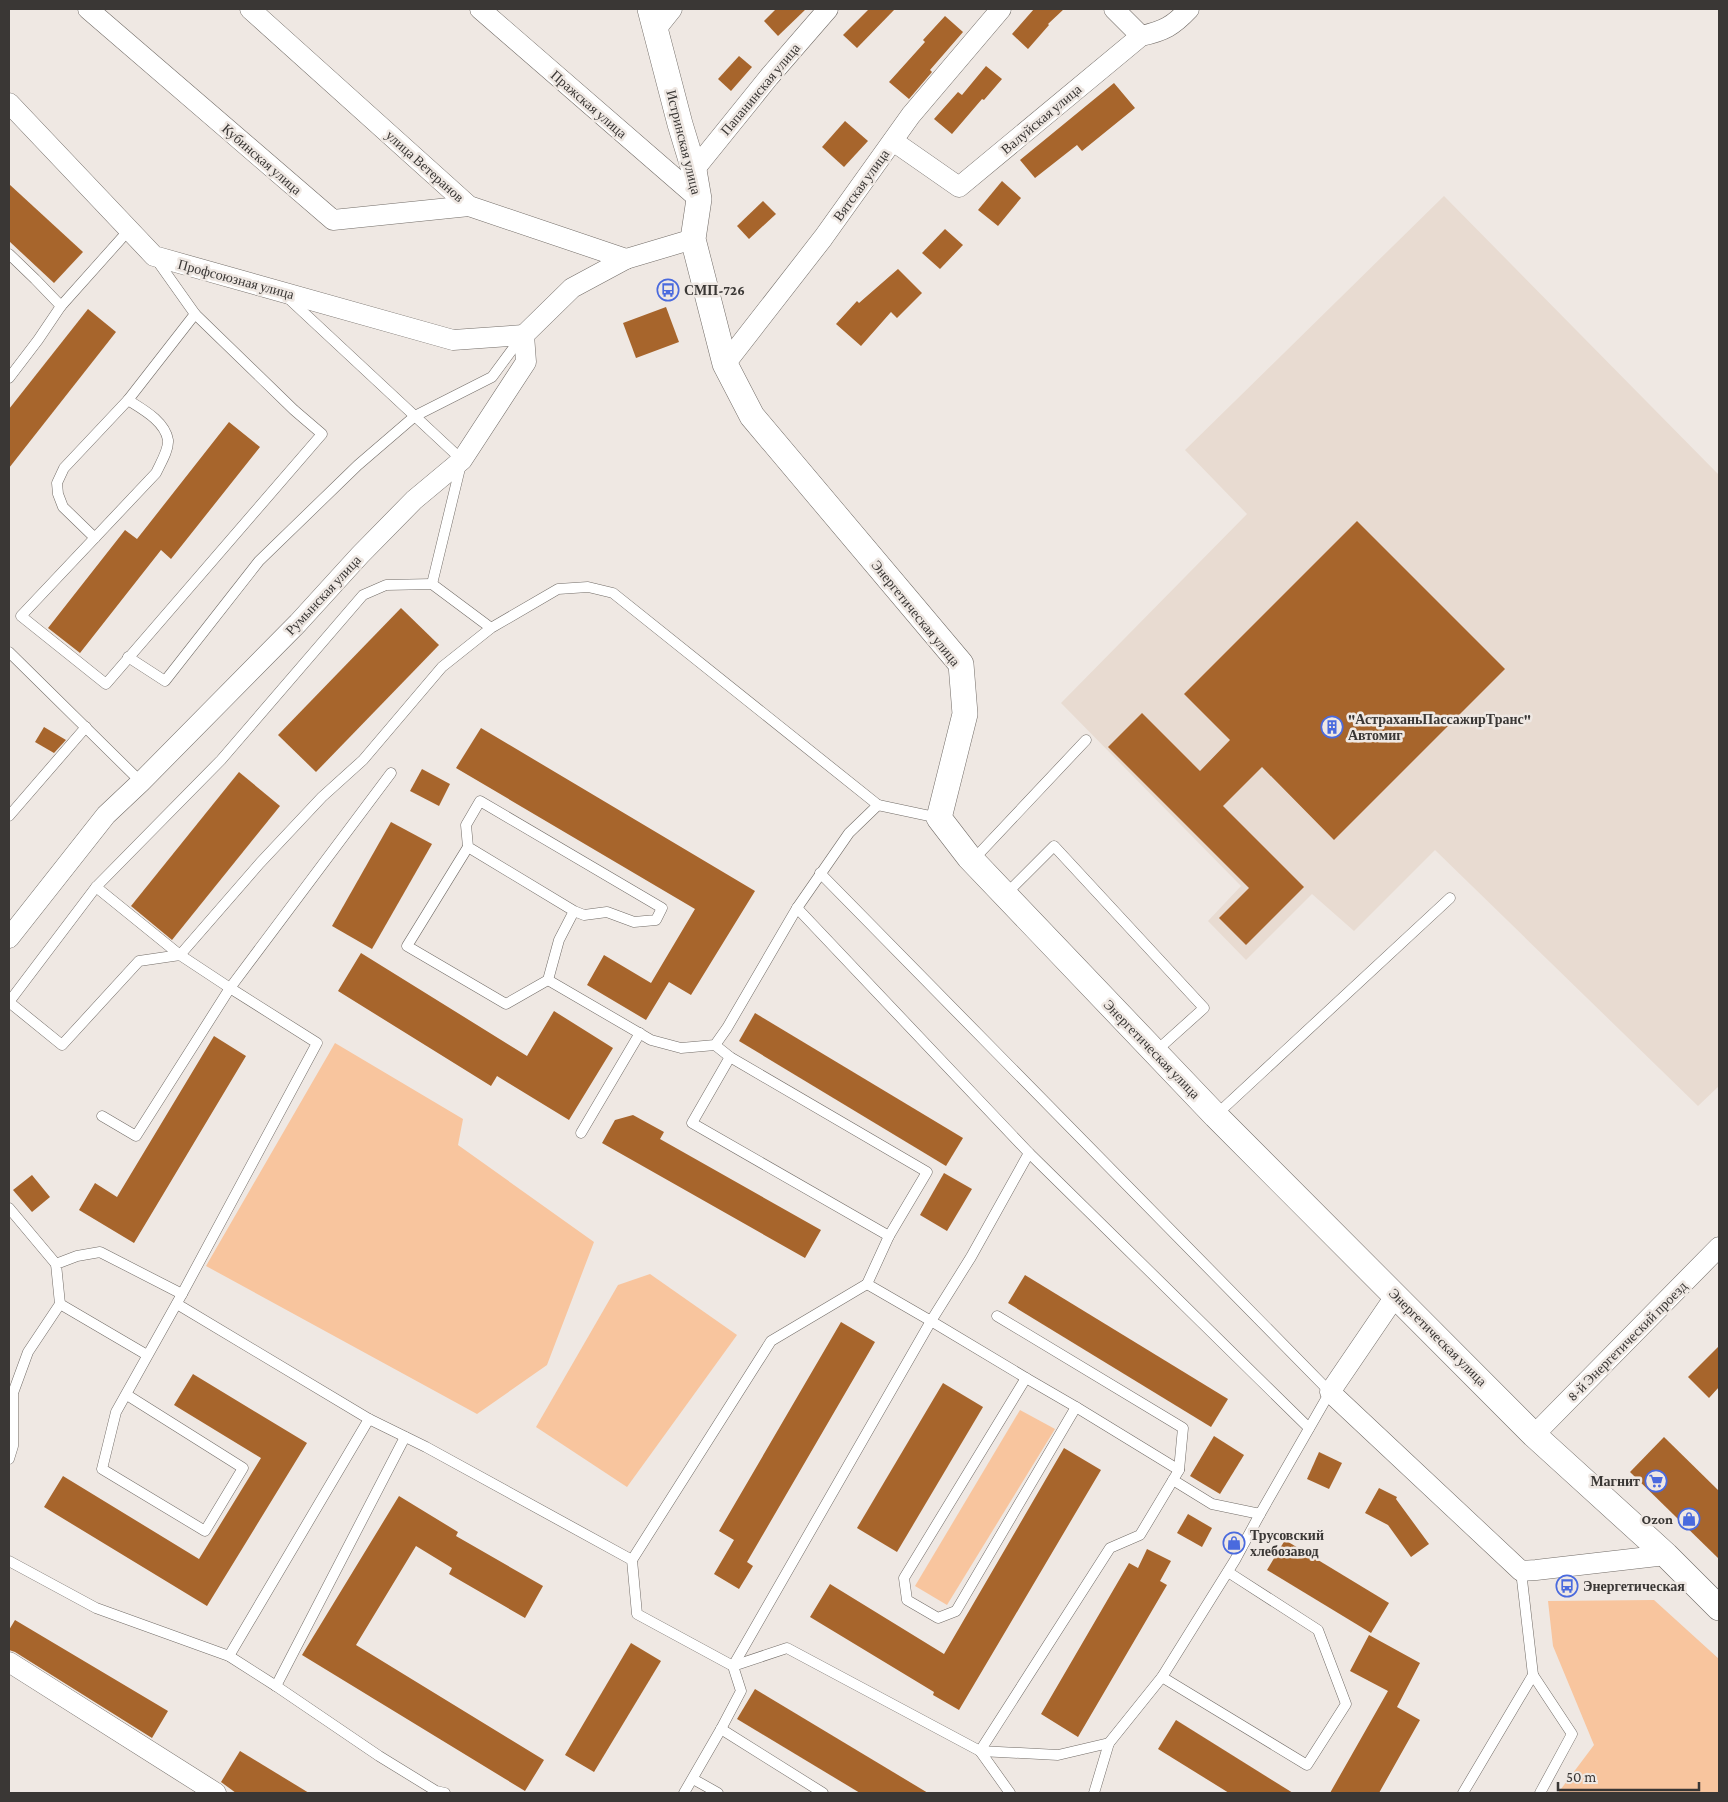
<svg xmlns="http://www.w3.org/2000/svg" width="1728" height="1802" viewBox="0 0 1728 1802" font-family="'Crimson Pro',serif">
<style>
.built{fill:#e8dbd1}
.green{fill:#f8c59e}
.building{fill:#a7652c}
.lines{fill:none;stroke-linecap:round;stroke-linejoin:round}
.service-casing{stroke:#726c67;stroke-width:11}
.minor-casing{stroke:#726c67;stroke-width:21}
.tertiary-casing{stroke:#726c67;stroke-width:26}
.service{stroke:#fff;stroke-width:10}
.minor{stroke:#fff;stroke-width:20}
.tertiary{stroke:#fff;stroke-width:25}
.labels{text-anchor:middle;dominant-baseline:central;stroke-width:5;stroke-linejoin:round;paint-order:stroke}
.street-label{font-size:14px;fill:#3a3735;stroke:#efe8e3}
.poi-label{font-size:14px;font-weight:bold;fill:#3a3735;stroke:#efe8e3;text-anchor:start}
</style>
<rect width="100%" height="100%" fill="#efe8e3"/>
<polygon class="built" points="1444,196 1719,475 1719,1086 1698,1106 1435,850 1354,931 1312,894 1246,960 1208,921 1241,886 1061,703 1247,514 1185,450"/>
<g class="green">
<polygon points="335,1043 463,1119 458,1145 594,1242 547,1365 477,1414 206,1266"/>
<polygon points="650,1274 737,1335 627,1487 536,1427 618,1285"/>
<polygon points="1020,1410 1055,1429 947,1605 915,1586"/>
<polygon points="1654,1600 1719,1659 1719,1793 1558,1793 1594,1745 1553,1646 1548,1601"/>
</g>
<g class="building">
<polygon points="776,9 806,9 778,36 764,21"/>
<polygon points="869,9 895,9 857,48 843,35"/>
<polygon points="1034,9 1064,9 1048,24 1049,25 1028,49 1012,34"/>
<polygon points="945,16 963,32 930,70 932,72 909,99 889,82 925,42 923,40"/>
<polygon points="739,56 752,67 731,91 718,79"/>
<polygon points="986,66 1002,79 984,100 982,99 952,134 934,119 958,92 962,95"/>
<polygon points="1114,83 1135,108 1082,151 1077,145 1035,178 1020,160"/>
<polygon points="845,121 868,141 844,167 822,147"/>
<polygon points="1002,181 1021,198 998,226 978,210"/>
<polygon points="9,184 83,252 54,283 9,241"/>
<polygon points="763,201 776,214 749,239 737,226"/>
<polygon points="945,229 963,245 940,269 922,253"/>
<polygon points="898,269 922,293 897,318 891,312 861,346 836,324 857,301 859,303"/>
<polygon points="666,307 679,342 636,358 623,323"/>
<polygon points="88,309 116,332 9,468 9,409"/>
<polygon points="229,422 260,447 171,559 161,550 80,653 48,628 125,530 137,539"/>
<polygon points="1357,521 1505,669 1334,840 1262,767 1223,806 1304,887 1246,945 1219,918 1249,888 1108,747 1142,713 1200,771 1230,740 1184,694"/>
<polygon points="401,608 439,645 316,772 278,735"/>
<polygon points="44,727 66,740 54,753 35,742"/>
<polygon points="481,728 755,891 691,995 669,982 646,1020 587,985 604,955 651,983 695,909 456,768"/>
<polygon points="422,769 450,784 439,806 410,791"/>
<polygon points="239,772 280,806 172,940 131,906"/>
<polygon points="391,822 432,844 372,949 332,926"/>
<polygon points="361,953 527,1056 554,1011 613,1048 569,1120 497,1076 491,1086 338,991"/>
<polygon points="755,1013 963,1138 946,1166 739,1041"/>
<polygon points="214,1036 246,1056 134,1243 79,1210 95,1183 117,1197"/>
<polygon points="633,1115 664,1132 660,1139 821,1230 805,1258 602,1143 615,1120"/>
<polygon points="944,1173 972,1189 947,1231 920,1215"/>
<polygon points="32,1175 50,1197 32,1212 13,1190"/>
<polygon points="1025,1275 1228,1399 1211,1427 1008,1303"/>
<polygon points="841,1322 875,1342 747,1562 753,1566 739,1589 714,1574 734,1540 719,1531"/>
<polygon points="1719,1346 1719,1387 1709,1398 1688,1377"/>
<polygon points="193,1374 307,1443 207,1606 44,1507 63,1476 199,1559 261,1458 174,1405"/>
<polygon points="943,1383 983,1407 897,1552 857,1528"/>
<polygon points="1214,1436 1244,1455 1220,1494 1190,1476"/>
<polygon points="1664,1437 1719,1491 1719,1559 1630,1472"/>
<polygon points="1064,1448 1101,1470 959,1710 933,1695 934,1692 810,1617 830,1584 944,1654"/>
<polygon points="1319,1452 1342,1463 1329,1489 1307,1479"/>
<polygon points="1379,1488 1397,1497 1396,1499 1429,1544 1411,1557 1388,1525 1365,1513"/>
<polygon points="399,1496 458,1532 456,1536 543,1586 525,1618 449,1574 452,1568 416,1546 356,1645 544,1760 525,1791 302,1655"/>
<polygon points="1188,1514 1212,1528 1202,1547 1177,1533"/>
<polygon points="1285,1540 1389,1603 1371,1633 1267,1570"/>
<polygon points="1147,1549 1171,1561 1160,1581 1167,1585 1078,1737 1041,1714 1129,1563 1138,1568"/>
<polygon points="15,1620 168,1711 152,1738 15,1652 9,1650 9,1630"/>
<polygon points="1369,1635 1420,1663 1397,1707 1420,1720 1379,1793 1330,1793 1388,1691 1350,1671"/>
<polygon points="631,1643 661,1661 594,1772 565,1755"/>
<polygon points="755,1689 928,1793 860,1793 737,1719"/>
<polygon points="1176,1720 1293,1793 1229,1793 1158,1749"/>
<polygon points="240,1751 309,1793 236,1793 221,1782"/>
</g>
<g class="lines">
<g class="service-casing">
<g id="service">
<polyline points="9,254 35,279 61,306 38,340 9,378"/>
<polyline points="287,297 462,460 432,584"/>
<polyline points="61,306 128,231"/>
<polyline points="128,400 195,314 156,259"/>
<path d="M95 538 63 507 58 494 57 483 64 468 128 400C142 409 165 421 168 440 169 450 160 464 156 473L21 616 106 684 322 434 294 410 195 314"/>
<polyline points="491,628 432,584 386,585 363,595 221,760 96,887 180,955 260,863 322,797 363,760 442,667 491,628 558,589 588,587 613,593 878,805"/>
<polyline points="9,652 141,782"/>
<polyline points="128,657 165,681 259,561 358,465 415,416 492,377 523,335"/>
<polyline points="9,816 86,727"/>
<polyline points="468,847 407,946 506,1004 548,980"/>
<polyline points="973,860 1086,740"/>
<polyline points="820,873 1330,1392 1260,1514 1212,1504 1173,1480 1179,1470 1183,1428 997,1316"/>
<polyline points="96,887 9,1002 62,1045 139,961 180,955 230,988 391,773"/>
<polyline points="1006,894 1054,846 1204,1008 1155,1052"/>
<polyline points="797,908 1029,1153 1309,1428"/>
<polyline points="574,911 468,847 466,825 480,801 662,908 656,920 634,922 607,912 584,915 574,911 559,940 548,980 651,1040 681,1048 715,1045 727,1028 797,908 849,833 878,805 939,818"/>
<polyline points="715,1045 730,1057 927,1172 889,1236 867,1284 931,1321 971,1257 1029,1153"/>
<polyline points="730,1057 692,1123 889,1236"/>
<polyline points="1216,1115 1450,898"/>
<polyline points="102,1116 136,1136 230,988 317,1043 182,1294 116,1412 102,1469 205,1531 243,1468 127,1395"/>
<polyline points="581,1133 640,1033"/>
<polyline points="9,1208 56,1264"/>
<polyline points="60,1304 147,1355"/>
<polyline points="177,1304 369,1419 426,1447 632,1560 637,1614 733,1666 741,1691 721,1729 684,1793"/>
<polyline points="1026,1378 1076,1407"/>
<polyline points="9,1459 13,1446 13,1393 28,1352 60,1304 56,1264 77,1256 100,1252 182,1294"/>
<polyline points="632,1560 771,1341 867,1284"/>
<polyline points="9,1561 96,1608 229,1656 276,1686 379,1756 436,1791 445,1793"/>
<polyline points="229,1656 369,1419"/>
<polyline points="733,1666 931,1321 1026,1378 904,1578 907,1600 938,1618 956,1611 1076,1407 1179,1470"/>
<polyline points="733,1666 787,1648 980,1751 1058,1755 1109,1743 1162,1677 1235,1560 1260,1514"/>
<polyline points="1533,1675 1572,1734 1540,1793"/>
<polyline points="1162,1677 1307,1765 1346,1704 1318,1630 1228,1572"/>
<polyline points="276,1686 405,1437"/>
<polyline points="721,1729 823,1793"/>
<polyline points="693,1779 718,1793"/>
<polyline points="1010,1793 980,1751 1110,1548 1140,1535 1173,1480"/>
<polyline points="1094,1793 1109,1743"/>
<polyline points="1463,1793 1533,1675 1521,1571"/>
</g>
</g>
<g class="minor-casing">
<g id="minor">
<polyline points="88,9 333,220 469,206"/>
<polyline points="250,9 469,206 626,259 693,239"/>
<polyline points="480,9 699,199"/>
<polyline points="1114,9 1141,36"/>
<polyline points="656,29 672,9"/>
<polyline points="9,103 154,256 453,340 524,335"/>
<path d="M893 141 959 187 1141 36C1164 31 1173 26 1189 9"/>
<polyline points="694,170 769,77 828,9"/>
<polyline points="725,364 823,238 911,115 1001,9"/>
<polyline points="9,938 106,815 141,782 298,623 360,555 414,500 462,460 526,362 524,335 572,288 626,259"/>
<polyline points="1396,1295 1330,1392 1521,1571 1536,1570 1666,1555"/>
<polyline points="1534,1435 1719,1247"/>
<polyline points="9,1662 216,1793"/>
</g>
</g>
<g class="tertiary-casing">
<polyline id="tertiary" points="650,9 680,124 694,170 699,199 693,239 725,364 752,416 961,664 965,714 939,818 969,857 1216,1116 1534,1435 1666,1555 1719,1608"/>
</g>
<use href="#service" class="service"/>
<use href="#minor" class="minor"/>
<use href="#tertiary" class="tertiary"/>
</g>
<defs>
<g id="bus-ring" transform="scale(1.125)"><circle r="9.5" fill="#efe8e3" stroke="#4a6ade" stroke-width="1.5"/><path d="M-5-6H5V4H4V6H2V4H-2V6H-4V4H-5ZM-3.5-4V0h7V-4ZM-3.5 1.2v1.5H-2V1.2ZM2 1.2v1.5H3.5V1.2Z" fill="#4a6ade"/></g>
<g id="building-ring" transform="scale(1.125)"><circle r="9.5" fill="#efe8e3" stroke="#4a6ade" stroke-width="1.5"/><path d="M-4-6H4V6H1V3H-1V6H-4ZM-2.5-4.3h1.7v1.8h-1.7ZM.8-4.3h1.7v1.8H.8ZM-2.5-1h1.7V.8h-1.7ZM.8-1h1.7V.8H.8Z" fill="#4a6ade"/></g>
<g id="supermarket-ring" transform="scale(1.125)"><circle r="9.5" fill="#efe8e3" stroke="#4a6ade" stroke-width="1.5"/><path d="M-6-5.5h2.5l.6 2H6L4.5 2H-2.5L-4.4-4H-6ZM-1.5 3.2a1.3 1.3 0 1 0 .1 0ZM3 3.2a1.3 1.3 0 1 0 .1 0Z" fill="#4a6ade"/></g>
<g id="shop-ring" transform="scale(1.125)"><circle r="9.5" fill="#efe8e3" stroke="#4a6ade" stroke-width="1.5"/><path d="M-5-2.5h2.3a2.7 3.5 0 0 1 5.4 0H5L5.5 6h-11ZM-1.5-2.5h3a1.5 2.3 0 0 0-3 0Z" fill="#4a6ade"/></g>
</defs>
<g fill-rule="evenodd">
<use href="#bus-ring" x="668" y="290"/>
<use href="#building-ring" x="1332" y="727"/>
<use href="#supermarket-ring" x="1656" y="1481"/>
<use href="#shop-ring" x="1689" y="1519"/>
<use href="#shop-ring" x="1234" y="1543"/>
<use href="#bus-ring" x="1567" y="1586"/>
</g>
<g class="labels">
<g class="street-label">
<text transform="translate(760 89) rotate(-50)">Папанинская улица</text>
<text transform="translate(589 104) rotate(41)">Пражская улица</text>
<text transform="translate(1041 119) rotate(-40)">Валуйская улица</text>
<text transform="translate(684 142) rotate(76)">Истринская улица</text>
<text transform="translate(262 159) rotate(41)">Кубинская улица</text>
<text transform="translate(425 166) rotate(42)">улица Ветеранов</text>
<text transform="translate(861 185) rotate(-54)">Вятская улица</text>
<text transform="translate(236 279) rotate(15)">Профсоюзная улица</text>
<text transform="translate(323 595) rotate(-47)">Румынская улица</text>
<text transform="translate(916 613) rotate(51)">Энергетическая улица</text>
<text transform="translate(1152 1049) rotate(46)">Энергетическая улица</text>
<text transform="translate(1438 1337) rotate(45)">Энергетическая улица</text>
<text transform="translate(1627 1341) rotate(-45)">8-й Энергетический проезд</text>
</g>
<g class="poi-label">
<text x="684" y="290">СМП-726</text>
<text x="1348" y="719">"АстраханьПассажирТранс"<tspan x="1348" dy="16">Автомиг</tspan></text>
<text x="1640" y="1481" text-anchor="end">Магнит</text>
<text x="1673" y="1519" text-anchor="end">Ozon</text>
<text x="1250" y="1535">Трусовский<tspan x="1250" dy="16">хлебозавод</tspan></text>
<text x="1583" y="1586">Энергетическая</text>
</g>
</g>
<rect width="1728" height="1802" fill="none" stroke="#3a3735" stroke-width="20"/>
<path d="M1558 1782v8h141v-8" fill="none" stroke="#3a3735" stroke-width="2.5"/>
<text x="1566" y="1782" font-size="15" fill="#3a3735" stroke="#efe8e3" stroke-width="4" paint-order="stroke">50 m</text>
</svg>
